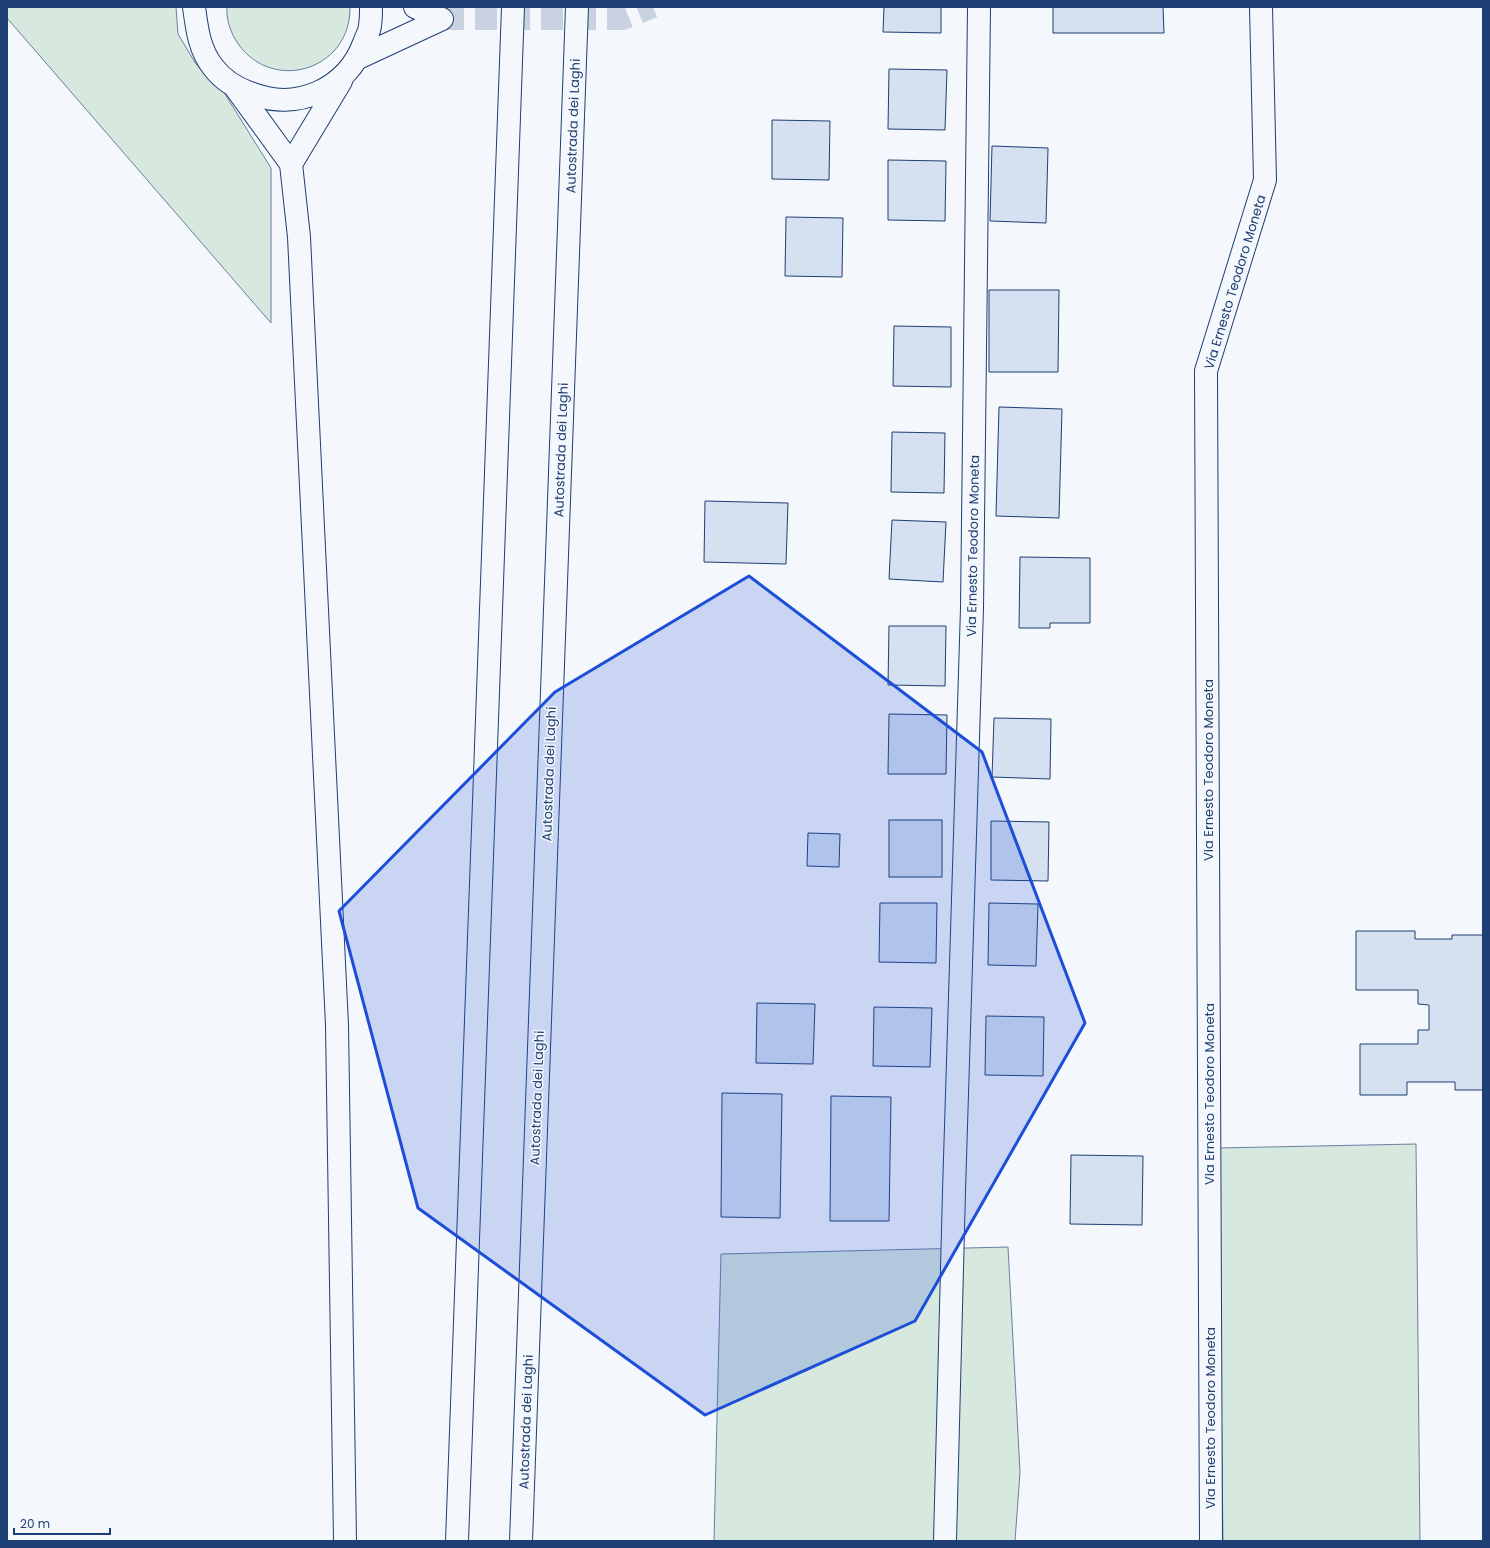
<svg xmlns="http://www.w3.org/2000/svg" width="1490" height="1548" viewBox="0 0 1490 1548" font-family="Poppins,sans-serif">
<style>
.green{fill:#d7e8df;stroke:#687fa3}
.building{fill:#d5e0f0;stroke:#1d3f73}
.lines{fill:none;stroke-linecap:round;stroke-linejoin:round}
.minor-tunnel{stroke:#c9d2e0;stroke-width:22;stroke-dasharray:22 11;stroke-linecap:butt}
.minor-casing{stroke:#1d3f73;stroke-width:24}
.highway-casing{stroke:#1d3f73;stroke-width:24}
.minor{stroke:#f4f7fb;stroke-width:22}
.highway{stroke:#f4f7fb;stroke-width:22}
.marked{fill:#1d4ed8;fill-opacity:0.2;stroke:#1d4ed8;stroke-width:3;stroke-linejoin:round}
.labels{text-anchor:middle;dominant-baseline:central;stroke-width:3;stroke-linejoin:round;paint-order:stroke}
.street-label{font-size:13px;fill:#1d3f73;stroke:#f4f7fb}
</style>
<rect width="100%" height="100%" fill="#f4f7fb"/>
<g class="green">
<polygon points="7,7 176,7 178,34 196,64 225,94 271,168 271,323 7,18"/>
<path d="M227 7H350C351 72 268 95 235 39 230 30 226 18 227 7Z"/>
<polygon points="1416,1144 1420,1541 1223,1541 1218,1148"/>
<polygon points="1008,1247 1020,1472 1015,1541 714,1541 721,1254"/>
</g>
<g class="building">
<polygon points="884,7 941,7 941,33 883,32"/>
<polygon points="1053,7 1163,7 1164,33 1053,33"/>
<polygon points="889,69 947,70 945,130 888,129"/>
<polygon points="772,120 830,121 829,180 772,179"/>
<polygon points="992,146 1048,148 1046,223 990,221"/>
<polygon points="888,160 946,161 945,221 888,220"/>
<polygon points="786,217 843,218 842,277 785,276"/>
<polygon points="989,290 1059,290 1058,372 989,372"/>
<polygon points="894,326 951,327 951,387 893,386"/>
<polygon points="999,407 1062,409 1059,518 996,516"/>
<polygon points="892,432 945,433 944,493 891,492"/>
<polygon points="705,501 788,503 786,564 704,562"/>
<polygon points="892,520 946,522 943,582 889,579"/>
<polygon points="1020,557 1090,558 1090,623 1050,623 1050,628 1019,628"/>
<polygon points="889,626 946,626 945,686 888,685"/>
<polygon points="889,714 947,715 946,774 888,774"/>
<polygon points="994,718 1051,719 1050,779 992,777"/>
<rect x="889" y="820" width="53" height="57"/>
<polygon points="991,821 1049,822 1048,881 991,880"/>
<polygon points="808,833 840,834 839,867 807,866"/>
<polygon points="880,903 937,903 936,963 879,962"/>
<polygon points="989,903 1038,904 1036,966 988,965"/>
<polygon points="1356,931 1415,931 1415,939 1452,939 1452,935 1483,935 1483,1090 1455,1090 1455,1082 1407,1082 1407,1095 1360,1095 1360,1044 1418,1044 1418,1030 1429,1030 1429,1005 1418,1004 1418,990 1356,990"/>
<polygon points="757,1003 815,1004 813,1064 756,1063"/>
<polygon points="874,1007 932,1008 930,1067 873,1066"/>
<polygon points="986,1016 1044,1017 1043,1076 985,1075"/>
<polygon points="722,1093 782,1094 780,1218 721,1217"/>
<polygon points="831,1096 891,1097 889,1221 830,1221"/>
<polygon points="1071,1155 1143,1156 1142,1225 1070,1224"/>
</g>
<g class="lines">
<polyline class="minor-tunnel" points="442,19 623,19 653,7"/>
<g class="minor-casing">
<g id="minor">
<path d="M194 7C197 29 199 49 213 67 222 79 236 88 250 93 297 112 347 89 364 43 366 37 370 31 370 25 371 20 371 13 371 7"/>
<polyline points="358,58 442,19 415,7"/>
<polyline points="235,87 291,164 299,237 337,1025 345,1541"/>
<polyline points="291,164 341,81"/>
<polyline points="945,1541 954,1191 972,608 979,7"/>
<polyline points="1211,1541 1206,371 1265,180 1261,7"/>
</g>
</g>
<g class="highway-casing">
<g id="highway">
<polyline points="457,1541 513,7"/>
<polyline points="521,1541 577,7"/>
</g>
</g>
<use href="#minor" class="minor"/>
<use href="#highway" class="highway"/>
</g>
<path class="marked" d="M749 576 982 752 1085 1023 915 1321 705 1415 418 1208 339 911 555 692Z"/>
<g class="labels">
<g class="street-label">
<text transform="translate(573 126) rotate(-88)">Autostrada dei Laghi</text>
<text transform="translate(1235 282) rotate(-73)">Via Ernesto Teodoro Moneta</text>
<text transform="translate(561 450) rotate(-88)">Autostrada dei Laghi</text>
<text transform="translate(973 546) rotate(-89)">Via Ernesto Teodoro Moneta</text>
<text transform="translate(1208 770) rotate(-90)">Via Ernesto Teodoro Moneta</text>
<text transform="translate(549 774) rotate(-88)">Autostrada dei Laghi</text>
<text transform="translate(1209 1094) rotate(-90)">Via Ernesto Teodoro Moneta</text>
<text transform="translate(537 1098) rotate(-88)">Autostrada dei Laghi</text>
<text transform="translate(1210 1418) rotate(-90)">Via Ernesto Teodoro Moneta</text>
<text transform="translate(526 1422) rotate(-88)">Autostrada dei Laghi</text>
</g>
</g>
<rect width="1490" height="1548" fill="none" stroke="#1d3f73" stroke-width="16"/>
<path d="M14 1528v6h96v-6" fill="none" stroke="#1d3f73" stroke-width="2"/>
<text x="20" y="1528" font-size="12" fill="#1d3f73" stroke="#f4f7fb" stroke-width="3" paint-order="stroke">20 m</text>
</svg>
